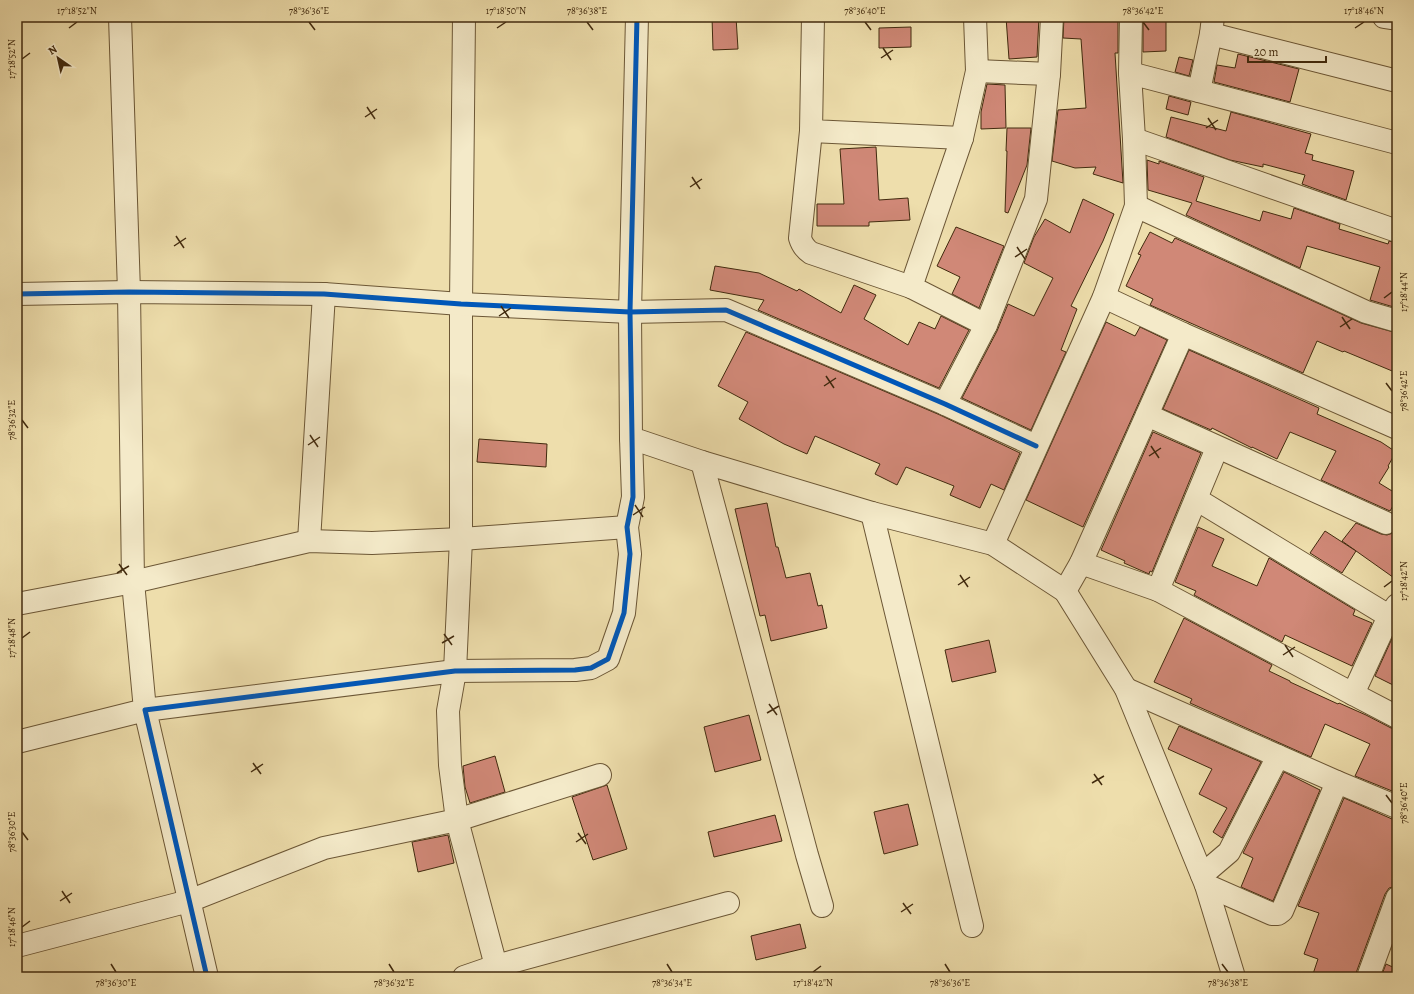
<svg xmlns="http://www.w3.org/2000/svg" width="1414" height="994" viewBox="0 0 1414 994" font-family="Alegreya,serif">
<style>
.building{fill:#d08877;stroke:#412a0e}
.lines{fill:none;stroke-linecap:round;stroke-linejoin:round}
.minor-casing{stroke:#6c5736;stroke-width:24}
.tertiary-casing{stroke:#6c5736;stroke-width:24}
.minor{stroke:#f4eac9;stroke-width:22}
.tertiary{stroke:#f4eac9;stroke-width:22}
.cycleway-casing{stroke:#f4eac9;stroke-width:8}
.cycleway{stroke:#0057b8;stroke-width:5}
.ticks{fill:none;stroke:#412a0e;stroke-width:1.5}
.neatline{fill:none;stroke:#412a0e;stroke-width:1.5}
.ticks-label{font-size:10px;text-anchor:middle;fill:#412a0e}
</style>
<rect width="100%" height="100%" fill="#eedeac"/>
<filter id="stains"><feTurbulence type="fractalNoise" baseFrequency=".005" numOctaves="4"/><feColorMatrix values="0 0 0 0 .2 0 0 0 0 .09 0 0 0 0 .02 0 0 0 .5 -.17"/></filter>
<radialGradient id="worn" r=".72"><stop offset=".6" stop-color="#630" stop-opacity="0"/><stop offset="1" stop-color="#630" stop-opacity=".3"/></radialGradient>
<g class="building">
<polygon points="712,17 736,17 738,49 713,50"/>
<polygon points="1006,17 1039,17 1037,57 1009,59"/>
<polygon points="1064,17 1084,17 1084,19 1118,18 1118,53 1115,53 1123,183 1093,174 1096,167 1075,168 1052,161 1058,110 1086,108 1081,39 1063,38"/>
<polygon points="1143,17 1166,17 1166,51 1143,52"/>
<polygon points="911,27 911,47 879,48 879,28"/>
<polygon points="1238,54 1299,69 1290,102 1214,82 1217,65 1235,68"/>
<polygon points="1179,57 1193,60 1189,76 1175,72"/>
<polygon points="987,84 1005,85 1006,128 981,129 981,112"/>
<polygon points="1169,96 1191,102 1188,115 1166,109"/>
<polygon points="1231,112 1311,134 1305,153 1313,155 1312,160 1354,171 1346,200 1302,184 1305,175 1263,164 1263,167 1230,160 1166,137 1171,117 1226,131"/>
<polygon points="1007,128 1031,128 1027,165 1008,213 1005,212 1007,151 1006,151"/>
<polygon points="876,147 879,200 908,198 910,220 869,222 869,226 817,226 817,204 844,204 840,149"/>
<polygon points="1147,160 1159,164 1159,161 1204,177 1196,201 1260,221 1263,211 1291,219 1294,208 1340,224 1339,229 1388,244 1389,241 1397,243 1397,308 1370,300 1380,267 1307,246 1300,268 1186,215 1192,203 1148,190"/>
<polygon points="1083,199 1114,214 1103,241 1071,306 1077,309 1061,350 1066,352 1031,430 962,398 997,331 1008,304 1034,316 1053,278 1024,263 1034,237 1045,219 1070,233"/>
<polygon points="956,227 1004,246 979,308 952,294 960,277 937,266"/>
<polygon points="1150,232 1172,243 1175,238 1361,323 1397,333 1397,373 1344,351 1343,352 1317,341 1303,373 1150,305 1153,299 1126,286 1141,255 1138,254"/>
<polygon points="715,266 759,273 797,291 799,289 841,313 854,285 876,295 864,319 908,345 919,322 935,329 941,316 969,330 939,388 758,310 764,300 710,290"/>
<polygon points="1106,322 1135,336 1140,327 1167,340 1083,527 1026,500"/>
<polygon points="746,332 940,415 1020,453 1004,490 991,484 980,508 950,495 954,486 906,467 897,485 875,474 880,464 815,436 807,454 784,444 739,419 748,402 718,386"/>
<polygon points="1189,350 1319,408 1317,414 1381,442 1396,452 1388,466 1389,467 1379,483 1397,494 1397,499 1390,511 1321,480 1336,451 1290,432 1277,459 1252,447 1252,448 1212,428 1211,430 1163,409"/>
<polygon points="1153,432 1201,453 1152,572 1150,571 1149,574 1124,563 1125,561 1101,550"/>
<polygon points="479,439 547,444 546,467 477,462"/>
<polygon points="767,503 776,547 778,547 786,578 810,573 818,606 822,605 827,628 771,641 765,615 760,616 735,509"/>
<polygon points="1356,523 1381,534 1387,535 1393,533 1397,529 1397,580 1342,541"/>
<polygon points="1198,527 1224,539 1212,566 1257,586 1269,558 1355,610 1353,615 1372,623 1352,666 1285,635 1282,642 1194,595 1196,591 1175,582"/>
<polygon points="1325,531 1356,551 1342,573 1310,553"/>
<polygon points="1184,618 1272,665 1269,671 1290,681 1290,682 1338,704 1339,703 1366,715 1391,728 1397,729 1397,793 1355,776 1370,744 1325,724 1311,757 1190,703 1192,699 1154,682"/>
<polygon points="1394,634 1397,635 1397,687 1375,676"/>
<polygon points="989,640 996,672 952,682 945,650"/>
<polygon points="749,715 761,760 715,772 704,727"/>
<polygon points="1179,726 1261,762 1222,838 1213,832 1227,808 1199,794 1212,769 1168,749"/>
<polygon points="495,756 505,792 470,803 465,787 463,766"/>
<polygon points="1284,772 1320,790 1273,901 1241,887 1253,858 1243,853"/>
<polygon points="607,785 627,849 593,860 572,797"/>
<polygon points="1344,798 1392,819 1397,819 1397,886 1389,888 1385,894 1356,973 1356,977 1312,977 1318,959 1304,954 1319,913 1298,906"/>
<polygon points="908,804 918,845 884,854 874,812"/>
<polygon points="775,815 782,841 714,857 708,832"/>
<polygon points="448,835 454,863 418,872 412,842"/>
<polygon points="800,924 806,948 756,960 751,936"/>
<polygon points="1386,964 1397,969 1397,977 1381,977"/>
</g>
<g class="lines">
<g class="minor-casing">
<g id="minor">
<polyline points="464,17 461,304 461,539 455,671 448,711 450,765 457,820 496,966"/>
<polyline points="813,17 811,131 962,138"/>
<polyline points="975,17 977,71 962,138 911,287 986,325"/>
<polyline points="1384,17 1397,19"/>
<polyline points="1211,34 1397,81"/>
<polyline points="977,71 1049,74"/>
<polyline points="1130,73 1397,143"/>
<polyline points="1199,91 1211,34 1213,17"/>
<path d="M811 131 800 238C802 245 805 249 811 253L911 287"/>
<polyline points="1134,139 1397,231"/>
<polyline points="1136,206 1366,312 1397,321"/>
<polyline points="17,294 129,292 324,294 461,304 630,312 726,310 945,404 1036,446"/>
<polyline points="1104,297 1183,334 1397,428"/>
<polyline points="945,404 986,325 1036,199 1049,74 1052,17"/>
<polyline points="1147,415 1386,523"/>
<polyline points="702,462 807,855 822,906"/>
<polyline points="1196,499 1397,621"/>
<polyline points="872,513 972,926"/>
<polyline points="309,541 324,294"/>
<polyline points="993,544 1104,297 1136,206 1134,139 1130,73 1131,17"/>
<polyline points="1081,563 1158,590 1353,694 1397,717"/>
<polyline points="1158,590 1217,448"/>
<polyline points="1065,591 1081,563 1183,334"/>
<polyline points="17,604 133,582 309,541 372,543 461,539 627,527"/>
<polyline points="1126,689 1337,782 1397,807"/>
<polyline points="1353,694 1389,616 1397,605"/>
<polyline points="17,742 145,710 133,582 129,292 120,17"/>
<polyline points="1202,875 1229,852 1278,756"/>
<polyline points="1206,885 1272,914 1278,914 1282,911 1337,782"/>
<polyline points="17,946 189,901 324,848 457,820 600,775"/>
<polyline points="207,977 145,710 455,671 575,670 591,668 608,659 624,613 630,554 627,527 633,497 631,438"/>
<polyline points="464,977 496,966 728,903"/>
<polyline points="1368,977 1397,898"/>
</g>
</g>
<g class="tertiary-casing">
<polyline id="tertiary" points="637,17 630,312 631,438 702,462 872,513 993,544 1065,591 1126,689 1206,885 1234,977"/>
</g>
<use href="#minor" class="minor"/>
<use href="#tertiary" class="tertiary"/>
<g class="cycleway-casing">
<g id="cycleway">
<polyline points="17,294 129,292 324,294 461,304 630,312 726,310 945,404 1036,446"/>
<polyline points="207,977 145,710 455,671 575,670 591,668 608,659 624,613 630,554 627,527 633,497 630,312 637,17"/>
</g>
</g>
<use href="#cycleway" class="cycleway"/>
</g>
<path class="ticks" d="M309 22 315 30M587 22 593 30M865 22 871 30M1143 22 1149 30M69 28 77 22M497 28 506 22M1355 28 1364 22M883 48 891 60M881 58 893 50M22 59 30 53M367 107 375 119M365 117 377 109M1208 118 1216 130M1206 128 1218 120M692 177 700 189M690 187 702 179M176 236 184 248M174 246 186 238M1017 247 1025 259M1015 257 1027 249M1384 298 1392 292M501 306 509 318M499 316 511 308M1342 317 1350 329M1340 327 1352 319M826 376 834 388M1386 383 1392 391M824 386 836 378M22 420 28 428M310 435 318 447M308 445 320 437M1151 446 1159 458M1149 456 1161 448M635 505 643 517M633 515 645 507M119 564 127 575M117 573 129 566M960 575 968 587M958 585 970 577M1384 587 1392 581M444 634 452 645M22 638 30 632M442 643 454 636M1285 645 1293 657M1283 655 1295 647M769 704 777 715M767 713 779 706M253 763 261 774M251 772 263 764M1094 774 1102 785M1092 783 1104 776M1386 795 1392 803M22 832 28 840M578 833 586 844M576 842 588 834M62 891 70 903M60 901 72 893M903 903 911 914M901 912 913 904M22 927 30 921M111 964 116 972M389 964 394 972M667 964 672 972M945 964 950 972M1222 964 1228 972M813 972 821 966"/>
<rect width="1414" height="994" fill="none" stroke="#eedeac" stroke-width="44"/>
<g transform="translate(58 58) rotate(326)" stroke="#f4eac9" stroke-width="3" paint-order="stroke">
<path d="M0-3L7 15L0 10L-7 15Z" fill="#412a0e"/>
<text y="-6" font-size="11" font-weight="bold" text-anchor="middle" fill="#412a0e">N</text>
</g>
<path d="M1248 56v6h78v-6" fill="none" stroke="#412a0e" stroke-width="2"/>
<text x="1254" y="56" font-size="12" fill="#412a0e" stroke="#f4eac9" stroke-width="3" paint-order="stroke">20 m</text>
<rect x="22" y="22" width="1370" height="950" class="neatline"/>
<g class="ticks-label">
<text x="77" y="14">17°18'52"N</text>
<text x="309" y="14">78°36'36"E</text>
<text x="506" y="14">17°18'50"N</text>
<text x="587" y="14">78°36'38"E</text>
<text x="865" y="14">78°36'40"E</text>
<text x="1143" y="14">78°36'42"E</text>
<text x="1364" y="14">17°18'46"N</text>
<text transform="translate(11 59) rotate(-90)" y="4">17°18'52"N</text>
<text transform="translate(1403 292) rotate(-90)" y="4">17°18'44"N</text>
<text transform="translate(1403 391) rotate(-90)" y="4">78°36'42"E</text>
<text transform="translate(11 420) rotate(-90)" y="4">78°36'32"E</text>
<text transform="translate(1403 581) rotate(-90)" y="4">17°18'42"N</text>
<text transform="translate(11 638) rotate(-90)" y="4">17°18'48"N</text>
<text transform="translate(1403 803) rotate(-90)" y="4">78°36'40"E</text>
<text transform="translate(11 832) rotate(-90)" y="4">78°36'30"E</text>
<text transform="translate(11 927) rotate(-90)" y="4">17°18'46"N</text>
<text x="116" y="986">78°36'30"E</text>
<text x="394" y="986">78°36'32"E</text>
<text x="672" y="986">78°36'34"E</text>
<text x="813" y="986">17°18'42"N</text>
<text x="950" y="986">78°36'36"E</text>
<text x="1228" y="986">78°36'38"E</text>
</g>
<rect width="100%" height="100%" filter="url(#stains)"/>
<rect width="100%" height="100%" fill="url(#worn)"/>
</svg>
